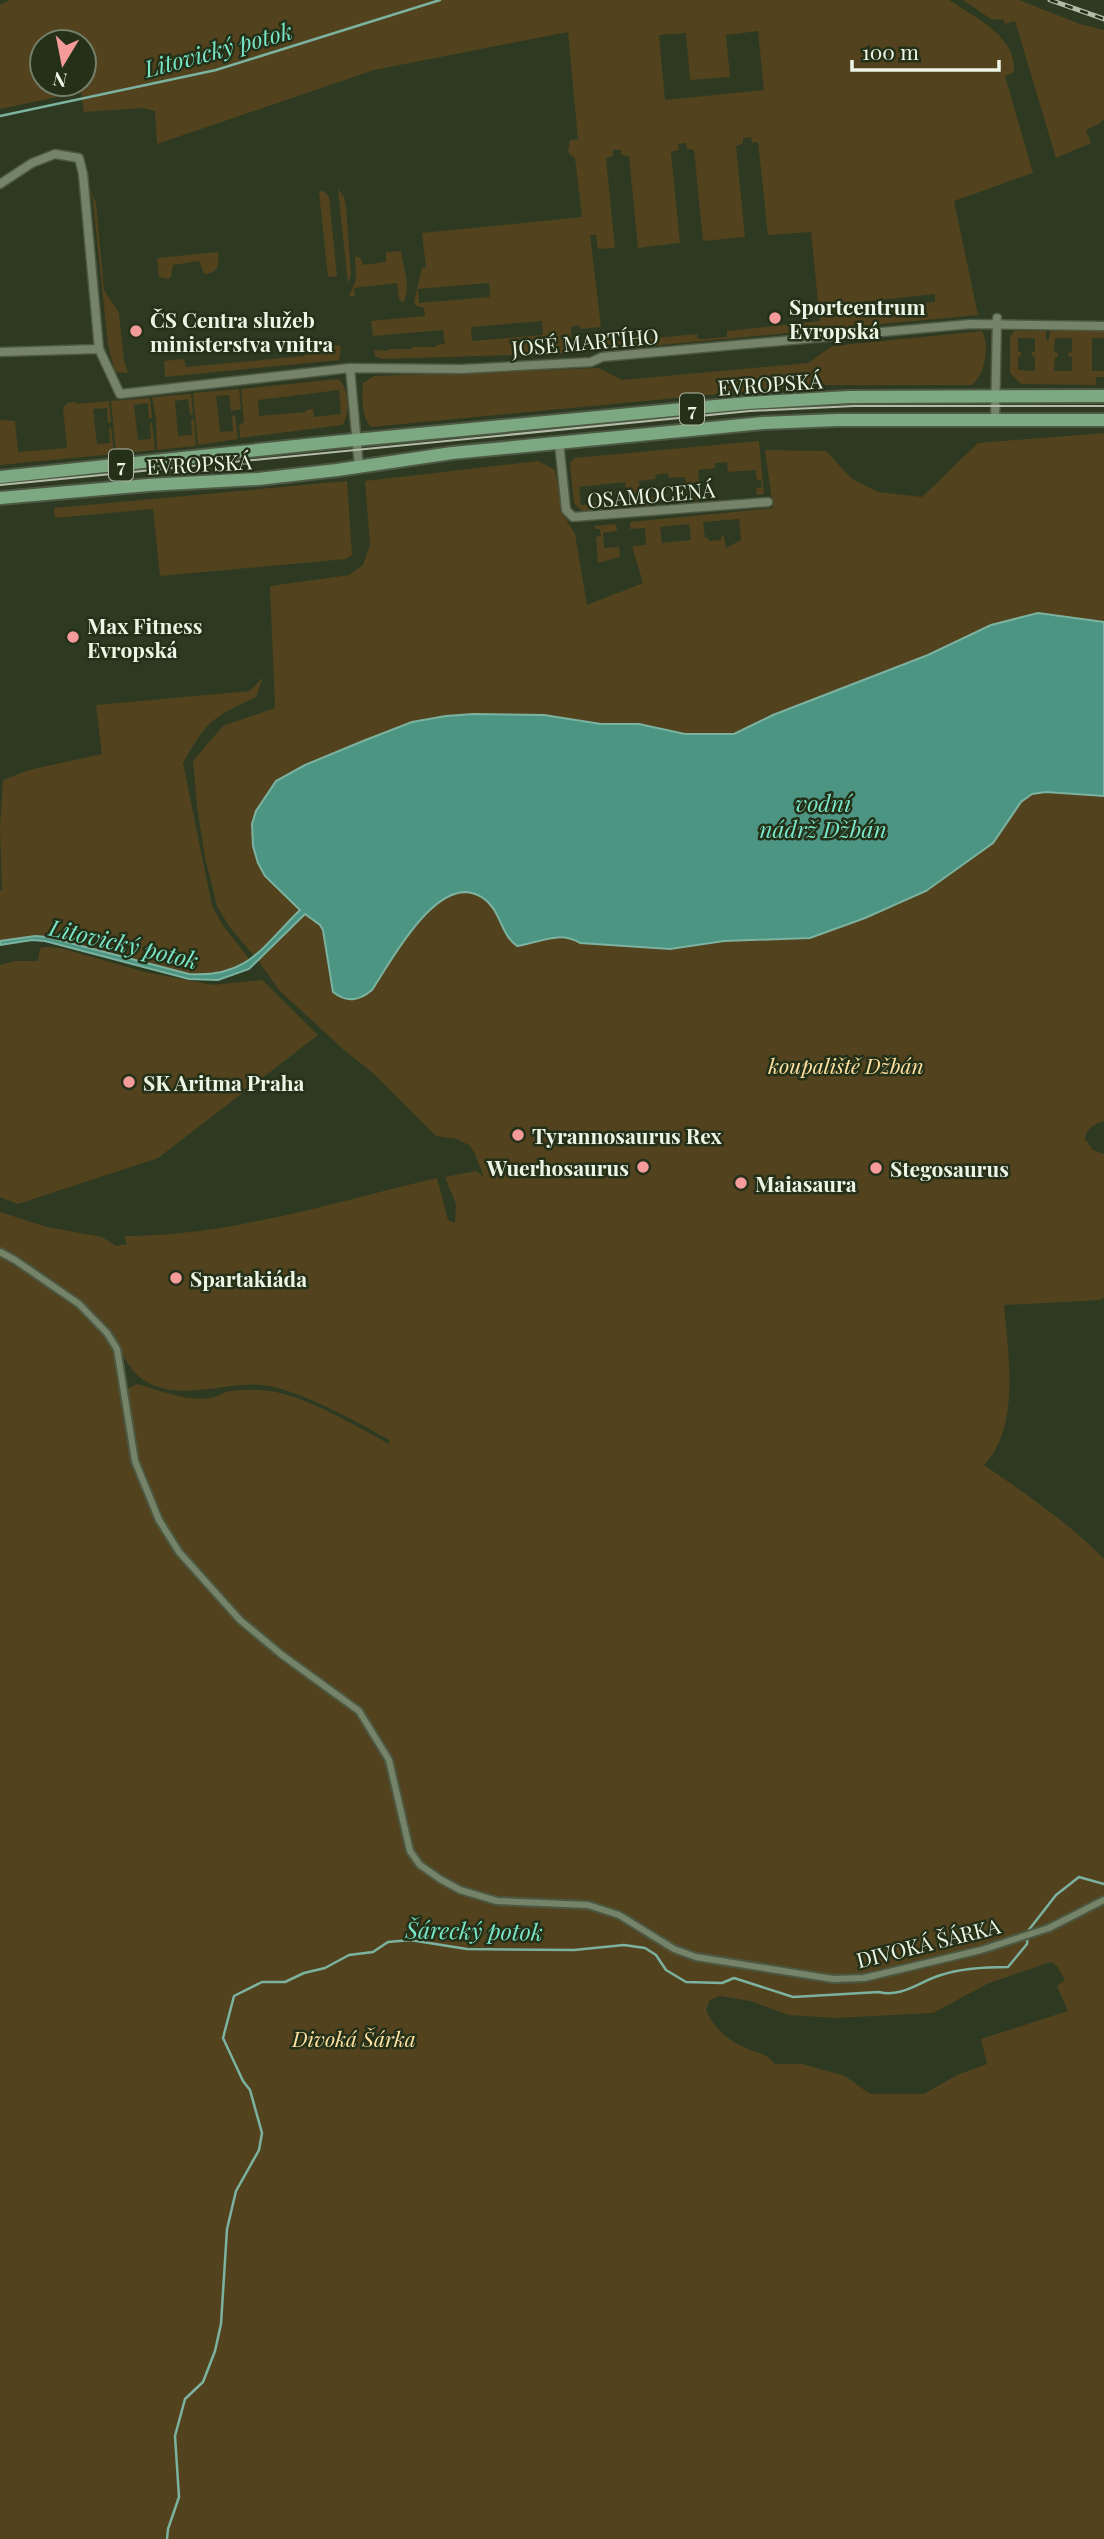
<svg xmlns="http://www.w3.org/2000/svg" width="1104" height="2539" viewBox="0 0 1104 2539" font-family="'Playfair Display',serif">
<style>
.green{fill:#52431e;fill-rule:evenodd}
.water{fill:#4c9582;stroke:#7cb2a0;stroke-width:2}
.lines{fill:none;stroke-linecap:round;stroke-linejoin:round}
.stream{stroke:#7cb2a0;stroke-width:2.5}
.pedestrian-casing{stroke:#4d5842;stroke-width:10}
.minor-casing{stroke:#4d5842;stroke-width:11}
.primary-casing{stroke:#4d5842;stroke-width:16}
.pedestrian{stroke:#758468;stroke-width:6}
.minor{stroke:#758468;stroke-width:8}
.primary{stroke:#7da982;stroke-width:12}
.tram{stroke:#b2bca9;stroke-width:2}
.rail-casing{stroke:#b2bca9;stroke-width:5}
.rail{stroke:#243018;stroke-width:2.5;stroke-dasharray:8;stroke-linecap:butt}
.poi-dot{fill:#f59b9a;stroke:#243018;stroke-width:2.5}
.labels{text-anchor:middle;dominant-baseline:central;stroke-width:5;stroke-linejoin:round;paint-order:stroke}
.shield{fill:#243018;stroke:#b1bba8;stroke-width:2}
.shield-label{font-size:19px;font-weight:bold;fill:#edf6e6}
.poi-label{font-size:21px;font-weight:bold;fill:#edf6e6;stroke:#243018;text-anchor:start}
.street-label{font-size:21px;fill:#edf6e6;stroke:#243018}
.park-label{font-size:21px;font-style:italic;fill:#fee1a0;stroke:#243018}
.water-label{font-size:23px;font-style:italic;fill:#78e6c9;stroke:#243018}
</style>
<rect width="100%" height="100%" fill="#2d3a21"/>
<g class="green">
<path d="M10 0H949C974 17 1017 36 1014 72L1005 76 1033 173 954 201 978 315 577 353V348L601 346 600 339H611L612 342 632 340V336L644 335 645 339 697 334 698 339H702L727 337V331L820 321 811 232 768 235 758 142 752 143 751 137 743 138V143L736 146 745 237 703 241 694 150 687 149 686 143 678 144 679 150 671 152 680 243 638 248 629 156 621 155V150H613V156L606 158 615 248 598 249 596 235H590L601 327 580 329 579 325 571 327V345L567 346V348H572L573 353 382 359 375 356 374 350 388 351 389 349H412V347H436V345L445 344 443 330 373 336 371 321 425 316 424 308 416 306 414 302 422 268 426 267 422 233 582 217 575 158 568 152 570 140 578 139 568 32 374 70 157 144 155 111 143 108 84 112 81 92 0 109V5ZM758 31 764 90 665 100 659 35 686 33 690 80 730 77 726 35ZM42 42H84V84H42ZM489 283 490 297 419 303 418 289ZM935 294V302L853 310 852 303ZM542 321 543 335 472 341 471 327Z"/>
<polygon points="963,0 1019,0 1080,24 1104,30 1104,121 1102,119 1101,123 1086,130 1091,143 1056,158 1015,21 1005,24 1004,20 991,19"/>
<polygon points="338,189 344,197 346,206 351,275 348,284"/>
<polygon points="90,190 96,203 104,290 119,313 124,361 128,373 115,372 108,345 93,201"/>
<polygon points="321,191 325,192 329,197 337,276 328,277 319,192"/>
<path d="M401 251C403 267 412 288 403 303L399 299 397 283 354 288 355 296H349L356 280 355 256 361 258 363 265 386 262V252Z"/>
<path d="M218 252C219 265 219 273 204 274L199 261 173 265 171 277 168 279 159 277 157 258Z"/>
<path d="M982 331C990 347 985 374 972 385H813L371 427C361 417 362 396 363 383L374 376 599 368 622 380 808 363 832 346Z"/>
<path d="M1014 331H1046V339L1049 340 1050 331H1104V338H1092V371H1104V377H1096V385L1021 384 1010 373V337ZM1018 338H1035V352H1032V356L1035 357V371L1018 370V357L1021 356V352H1018ZM1055 338H1072V352L1068 353V356L1072 357V371H1054L1055 357H1058V353L1054 352Z"/>
<polygon points="339,345 341,347 339,360 165,377 164,361 184,359 186,367 304,356 307,354 307,348"/>
<path d="M338 379C349 387 351 414 342 425L240 438 239 425 244 422 241 389ZM339 390 341 414 314 417 313 409 306 410V412L259 416 258 400Z"/>
<polygon points="239,389 241,409 231,411 229,395 216,396 220,432 233,431 232,416 235,415 238,439 198,445 193,393"/>
<polygon points="191,394 193,414 190,415 188,399 175,401 178,436 192,435 191,420 194,419 196,446 157,450 156,418 152,397"/>
<polygon points="150,398 152,418 149,419 148,403 134,405 138,440 151,439 150,423 152,423 155,450 116,454 111,401"/>
<polygon points="109,401 111,422 108,423 107,408 93,409 97,444 110,443 109,428 111,427 114,454 0,465 0,420 15,421 18,452 67,448 63,408 67,403 76,402 76,404"/>
<path d="M1104 433V622L1038 613 991 625 922 657 773 715 734 734H685L639 724H601L544 715 446 716 412 722 305 765 276 781 268 791 256 811 252 824 253 846 266 876 300 910 254 956 229 926 217 906 205 857 197 806 193 761 223 726 275 708 270 586 349 575 363 565 370 545 365 481 538 461 555 470 563 514 575 534 587 605 643 583 632 546 646 545 645 528 630 529V522L773 508 765 450 826 451 852 479 878 492 922 497 978 443ZM739 519 741 540 726 548 724 536 721 537V540L709 541 708 538H705L703 522ZM689 524 691 540 662 543 660 527Z"/>
<polygon points="759,441 764,494 757,495 756,488 762,487 761,480 757,480 755,470 728,472 727,462 715,463 715,468 698,470 701,500 676,503 675,496 687,494 685,477 669,478 668,473 655,475 656,479 639,481 641,499 657,497 658,505 611,509 611,502 627,500 625,482 579,487 581,505 598,503 598,511 583,512 574,503 570,463 574,458"/>
<polygon points="347,481 352,555 346,559 160,576 153,509 55,518 54,508"/>
<polygon points="616,524 617,531 603,533 604,548 619,547 620,557 598,563 596,537 601,536 600,529 595,529 595,526"/>
<path d="M263 677 256 697C211 718 208 720 183 763L212 906 224 927 250 960C230 973 213 976 189 974L35 936 0 941V891L2 890 0 828 3 780 29 770 102 754 96 705 250 691Z"/>
<path d="M1046 792 1104 796V1121C1094 1124 1087 1128 1085 1139L1093 1150 1104 1154V1297L1101 1300 1004 1305C1008 1353 1021 1427 984 1465 1026 1494 1068 1522 1104 1559V2539H0V1257C39 1282 91 1305 112 1349 124 1375 125 1416 129 1444L134 1445 127 1389 137 1384C159 1390 187 1402 211 1398 216 1397 221 1394 226 1392 240 1389 256 1390 270 1391 306 1396 356 1426 389 1444V1440C358 1422 298 1389 263 1385 224 1381 185 1402 147 1382 126 1371 118 1341 103 1323 80 1298 31 1262 0 1248V1212L47 1227 102 1237 116 1246 127 1244 124 1236C231 1236 334 1202 437 1178L448 1220 455 1223 456 1204 445 1177 476 1171 484 1177 474 1152 469 1145 457 1139 436 1136 373 1073 344 1050 279 990 258 960 305 914 320 925 323 930 333 992 388 965 421 918 446 896 463 891 480 895 491 904 501 926 531 944C548 937 564 933 581 943L670 949 724 941 810 938 993 843 1021 802 1032 794ZM1051 1962 1057 1966 1065 1980 1057 1986 1068 2011 981 2039 987 2064 957 2075 924 2094H870L845 2076 802 2064H775C764 2051 760 2055 746 2048 727 2040 715 2029 706 2010L710 2000 720 1996 750 2001 789 2015 835 2018 933 2013 989 1983Z"/>
<polygon points="47,947 60,948 145,972 213,985 262,980 318,1035 158,1158 18,1204 0,1197 0,965 15,961 38,961 40,948"/>
</g>
<path class="water" d="M1038 613 1104 622V796L1046 792 1032 794 1021 802 993 843 926 891 865 918 810 938 724 941 670 949 580 943C559 930 539 943 517 946 500 934 501 910 483 898 440 868 391 961 372 990 359 1001 347 1003 333 992L323 930 320 925 305 914 249 969 218 980 189 979 45 941 32 940 0 945V941L35 936 47 937 189 974C248 978 262 947 300 910L265 876 258 863 253 846 252 824 256 811 276 781 305 765 363 741 412 722 446 716 473 714 544 715 601 724H639L685 734H734L773 715 928 655 991 625Z"/>
<g class="lines">
<g class="stream">
<polyline points="0,116 216,70 440,0"/>
<path d="M167 2539 168 2529 179 2497 175 2436 185 2399 203 2382 215 2351 221 2324 227 2229 236 2191 259 2150 262 2133 250 2090 243 2081 223 2038 234 1996 262 1982H285L304 1973 325 1968 349 1955 373 1952 388 1942 410 1940 467 1949 574 1950 624 1945 645 1948 656 1955 666 1970 686 1982 722 1983 734 1978 793 1997 879 1992C902 1998 920 1981 941 1975 962 1968 986 1967 1008 1967L1027 1944 1028 1931 1056 1895 1079 1877 1104 1884"/>
</g>
<g class="pedestrian-casing">
<polyline id="pedestrian" points="0,1252 15,1260 79,1304 107,1333 117,1349 135,1461 159,1520 179,1552 240,1620 282,1655 359,1711 389,1760 410,1851 420,1865 440,1879 460,1890 497,1901 588,1905 619,1915 674,1949 696,1957 833,1979 864,1978 981,1950 1049,1928 1104,1900"/>
</g>
<g class="minor-casing">
<g id="minor">
<polyline points="0,184 32,163 55,154 79,158 83,174 99,349 120,394 350,368 462,369 591,362 602,357 971,324 1104,326"/>
<polyline points="0,352 99,349"/>
<polyline points="350,368 359,467"/>
<polyline points="995,420 997,318"/>
<polyline points="559,442 566,510 573,517 768,502"/>
</g>
</g>
<g class="primary-casing">
<g id="primary">
<polyline points="0,477 334,442 747,403 849,397 1104,396"/>
<polyline points="0,498 148,485 258,479 337,470 452,453 763,423 837,420 1104,420"/>
</g>
</g>
<use href="#pedestrian" class="pedestrian"/>
<use href="#minor" class="minor"/>
<use href="#primary" class="primary"/>
<polyline class="tram" points="0,485 750,411 854,406 1104,406"/>
<g class="rail-casing">
<polyline id="rail" points="1050,0 1104,19"/>
</g>
<use href="#rail" class="rail"/>
</g>
<g class="poi-dot">
<circle cx="775" cy="318" r="7"/>
<circle cx="136" cy="331" r="7"/>
<circle cx="73" cy="637" r="7"/>
<circle cx="129" cy="1082" r="7"/>
<circle cx="518" cy="1135" r="7"/>
<circle cx="643" cy="1167" r="7"/>
<circle cx="876" cy="1168" r="7"/>
<circle cx="741" cy="1183" r="7"/>
<circle cx="176" cy="1278" r="7"/>
</g>
<g class="labels">
<g class="shield">
<rect x="680" y="393.5" width="24" height="31" rx="5"/>
<rect x="109" y="449.5" width="24" height="31" rx="5"/>
</g>
<g class="shield-label">
<text x="692" y="409">7</text>
<text x="121" y="465">7</text>
</g>
<g class="poi-label">
<text x="789" y="306">Sportcentrum<tspan x="789" dy="24">Evropská</tspan></text>
<text x="150" y="319">ČS Centra služeb<tspan x="150" dy="24">ministerstva vnitra</tspan></text>
<text x="87" y="625">Max Fitness<tspan x="87" dy="24">Evropská</tspan></text>
<text x="143" y="1082">SK Aritma Praha</text>
<text x="532" y="1135">Tyrannosaurus Rex</text>
<text x="629" y="1167" text-anchor="end">Wuerhosaurus</text>
<text x="890" y="1168">Stegosaurus</text>
<text x="755" y="1183">Maiasaura</text>
<text x="190" y="1278">Spartakiáda</text>
</g>
<g class="street-label">
<text transform="translate(585 341) rotate(-5)">JOSÉ MARTÍHO</text>
<text transform="translate(770 383) rotate(-4)">EVROPSKÁ</text>
<text transform="translate(199 463) rotate(-3)">EVROPSKÁ</text>
<text transform="translate(651 494) rotate(-5)">OSAMOCENÁ</text>
<text transform="translate(928 1942) rotate(-14)">DIVOKÁ ŠÁRKA</text>
</g>
<g class="park-label">
<text x="846" y="1065">koupaliště Džbán</text>
<text x="354" y="2038">Divoká Šárka</text>
</g>
<g class="water-label">
<text transform="translate(218 49) rotate(-15)">Litovický potok</text>
<text x="823" y="802">vodní<tspan x="823" dy="26">nádrž Džbán</tspan></text>
<text transform="translate(124 943) rotate(13)">Litovický potok</text>
<text transform="translate(474 1930) rotate(1)">Šárecký potok</text>
</g>
</g>
<g transform="translate(63 63) rotate(190)"><circle r="33" fill="#243018" stroke="#747f6a" stroke-width="2"/>
<path d="M0-5L12 26L0 18L-12 26Z" fill="#f59b9a"/>
<text y="-10" font-size="19" font-weight="bold" text-anchor="middle" fill="#edf6e6">N</text>
</g>
<path d="M852 60v10h147v-10" fill="none" stroke="#edf6e6" stroke-width="3.5"/>
<text x="862" y="60" font-size="21" fill="#edf6e6" stroke="#243018" stroke-width="5" paint-order="stroke">100 m</text>
</svg>
